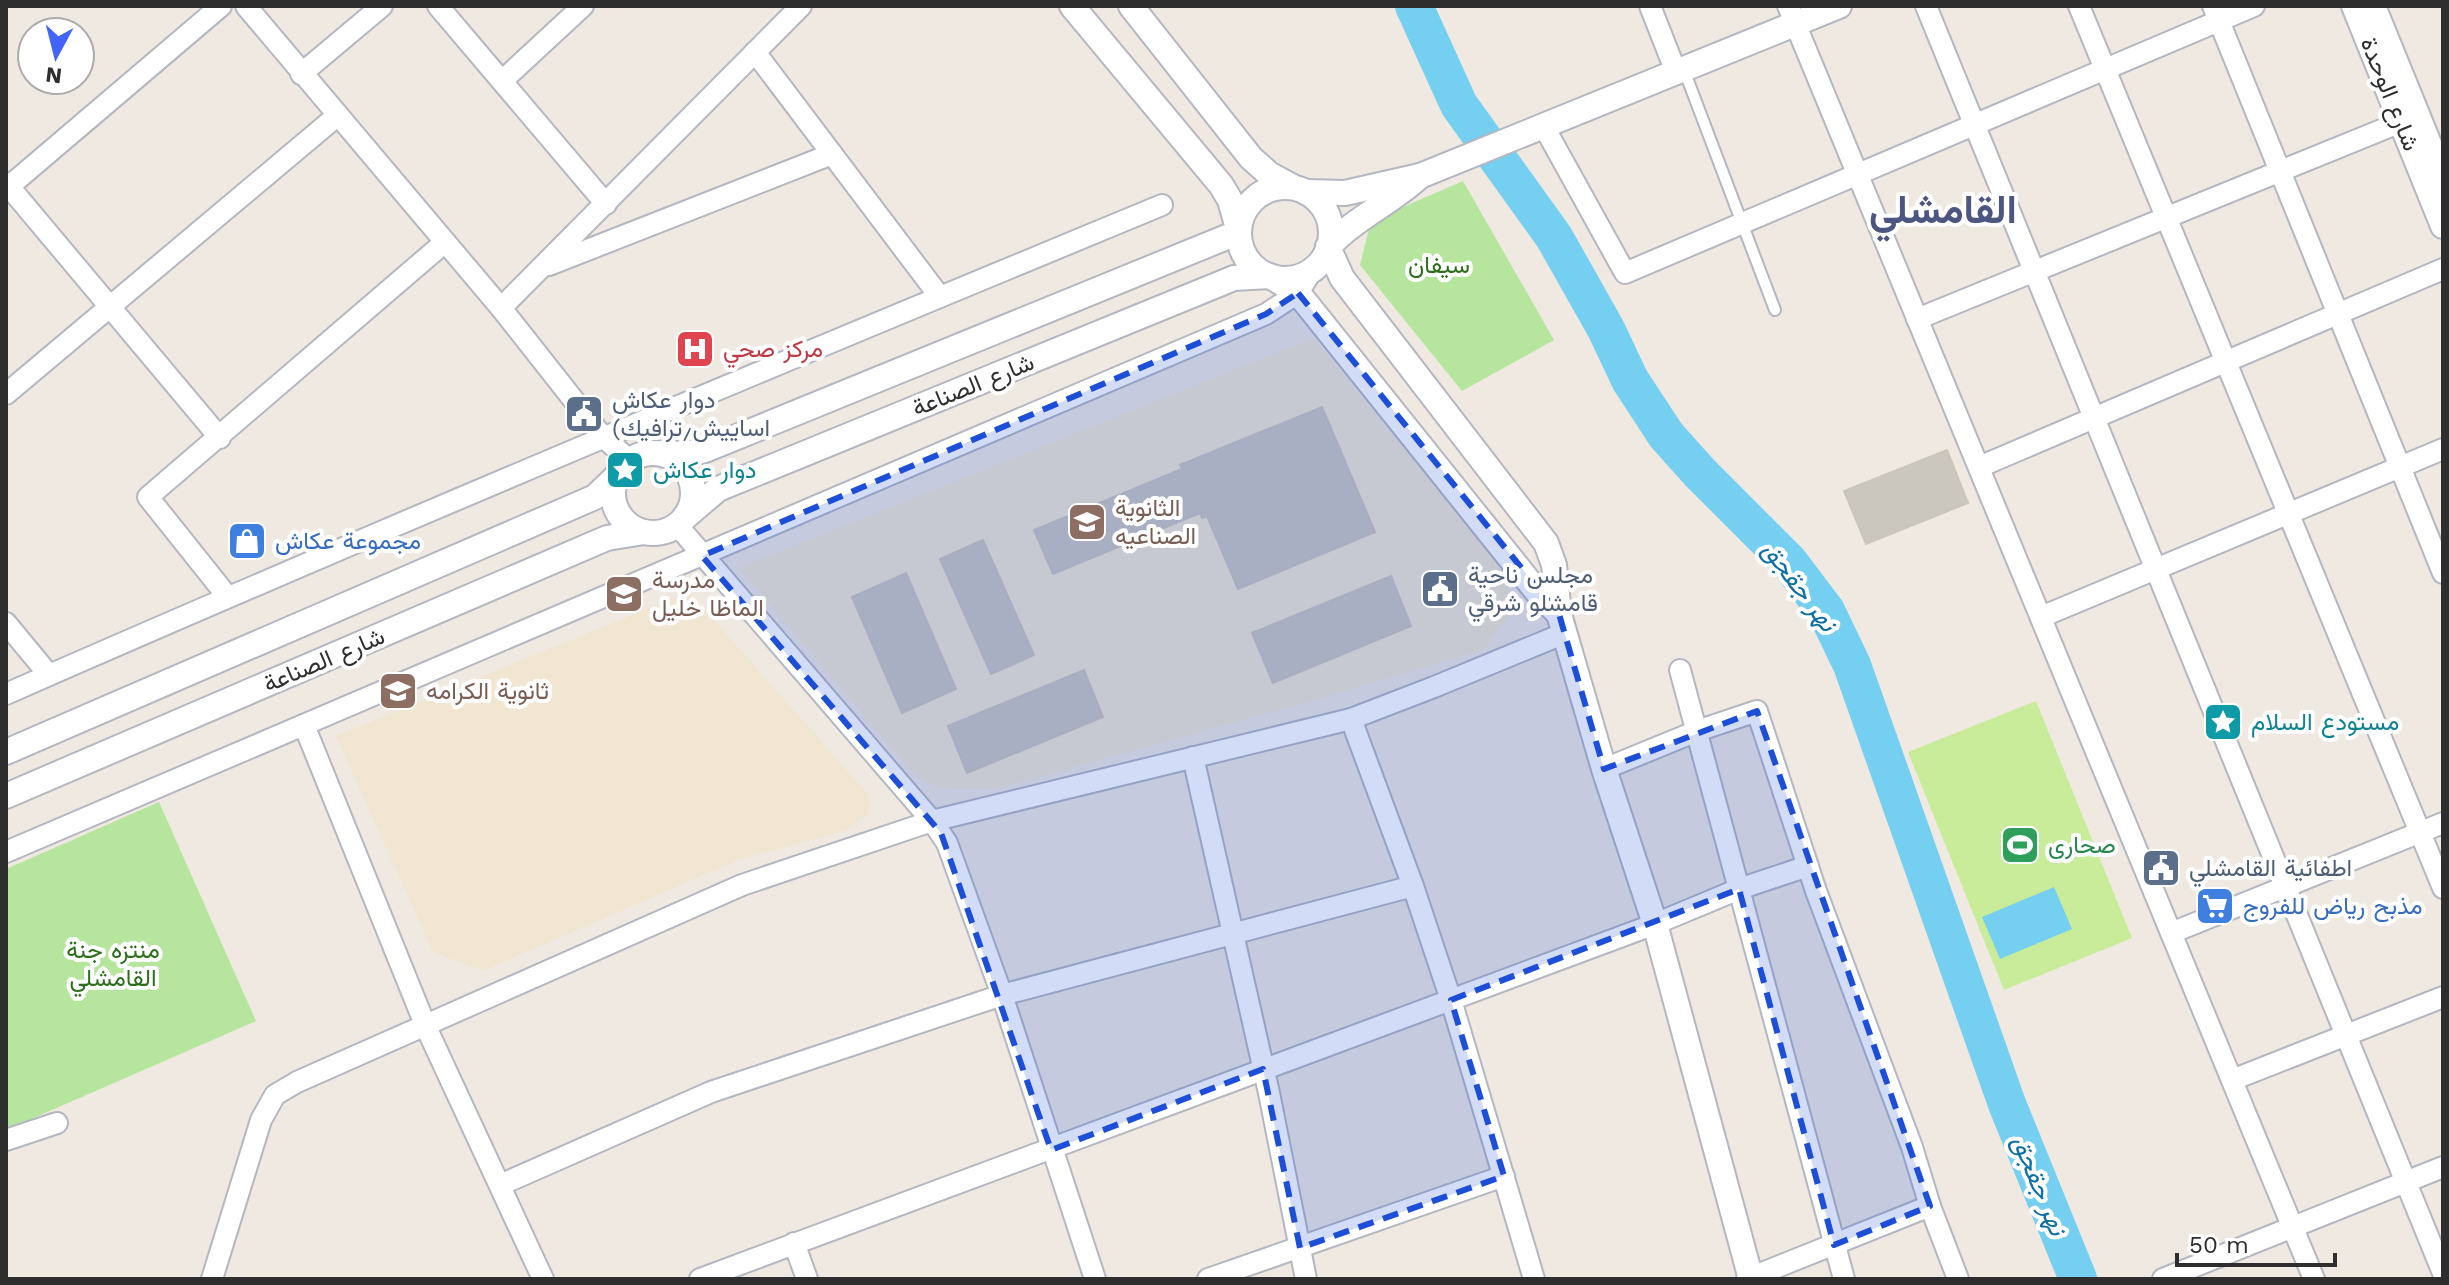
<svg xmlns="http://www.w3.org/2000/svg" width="2449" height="1285" viewBox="0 0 2449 1285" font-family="'Work Sans',Vazirmatn,sans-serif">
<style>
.education{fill:#f0e6d1}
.green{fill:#b6e59e}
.pitch{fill:#c9ec9a}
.water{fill:#75cff0}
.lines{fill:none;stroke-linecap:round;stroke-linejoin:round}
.river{stroke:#75cff0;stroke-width:38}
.building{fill:#cbc7bf;stroke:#cbc5ba;stroke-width:2}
.service-casing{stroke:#b4b7c1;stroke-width:14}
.minor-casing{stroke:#b4b7c1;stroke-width:24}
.tertiary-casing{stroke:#b4b7c1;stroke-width:28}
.service{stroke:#fff;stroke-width:10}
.minor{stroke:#fff;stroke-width:20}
.tertiary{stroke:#fff;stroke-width:24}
.marked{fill:#1d4ed8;fill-opacity:0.2;stroke:#1d4ed8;stroke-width:6;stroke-dasharray:16 10;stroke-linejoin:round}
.labels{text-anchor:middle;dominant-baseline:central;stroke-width:8;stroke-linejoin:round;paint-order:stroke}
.street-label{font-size:24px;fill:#2e2e2e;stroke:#fff}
.park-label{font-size:24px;fill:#2c6e1b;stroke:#fff}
.health-label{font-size:24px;fill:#be3a42;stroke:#fff;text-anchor:start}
.service-label{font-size:24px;fill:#4e5e75;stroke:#fff;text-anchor:start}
.culture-label{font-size:24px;fill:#0d838f;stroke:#fff;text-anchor:start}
.education-label{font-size:24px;fill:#785e54;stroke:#fff;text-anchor:start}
.shop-label{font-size:24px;fill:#366cbe;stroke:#fff;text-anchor:start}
.leisure-label{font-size:24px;fill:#27864d;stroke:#fff;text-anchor:start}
.water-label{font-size:26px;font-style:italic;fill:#0d6fa3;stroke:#fff}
.town-label{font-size:40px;font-weight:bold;fill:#4d5680;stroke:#fff}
</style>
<rect width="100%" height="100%" fill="#efe9e1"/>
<g class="education">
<polygon points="1313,338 1507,574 1506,586 1519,604 1483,650 1315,700 992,790 955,790 937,787 922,780 911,771 739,568"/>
<polygon points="689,592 867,793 871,803 867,815 847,830 738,860 483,971 433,952 336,736"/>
</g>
<g class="green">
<polygon points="1463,181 1554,340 1462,391 1360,265 1371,221"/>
<polygon points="159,802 256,1021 6,1130 6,869"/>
</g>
<polygon class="pitch" points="2036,701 2132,938 2004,990 1908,752"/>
<polygon class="water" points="2054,887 2072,929 2000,959 1982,917"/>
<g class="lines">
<polyline class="river" points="1414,6 1459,105 1554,237 1606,329 1630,380 1666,435 1700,473 1789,562 1826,611 1852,665 2007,1104 2078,1279"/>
</g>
<g class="building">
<polygon points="1322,407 1375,532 1238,589 1207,516 1202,518 1200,513 1053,574 1034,530 1182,469 1180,465"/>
<polygon points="1947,450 1968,503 1866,544 1844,491"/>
<polygon points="983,540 1034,655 991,674 940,559"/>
<polygon points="906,573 956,689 902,713 852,597"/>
<polygon points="1391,576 1411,626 1273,683 1252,633"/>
<polygon points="1084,670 1103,717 967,773 948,726"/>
</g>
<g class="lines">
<g class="service-casing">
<polyline id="service" points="1684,70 1775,310"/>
</g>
<g class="minor-casing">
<g id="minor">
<polyline points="246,6 501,308 602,436 629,460"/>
<polyline points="438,6 606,204"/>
<polyline points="1650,6 1676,72"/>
<polyline points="1788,6 2314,1279"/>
<polyline points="1926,6 2443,1273"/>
<polyline points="2079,6 2443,888"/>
<polyline points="2213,6 2443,573"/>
<polyline points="755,52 940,297"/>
<polyline points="301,74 382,6"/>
<polyline points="502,81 583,6"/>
<polyline points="1543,125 1625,273 2254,6"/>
<polyline points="6,183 220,438"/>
<polyline points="6,189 221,6"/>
<polyline points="549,265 832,154"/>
<polyline points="501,308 801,6"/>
<polyline points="1917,319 2401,122"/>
<polyline points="6,394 338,115"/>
<polyline points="1979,467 2443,269"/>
<polyline points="677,525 932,821 947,843 1002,995 1095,1279"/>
<polyline points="227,596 148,497 445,242"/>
<polyline points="2041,617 2443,449"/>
<polyline points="6,623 49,675"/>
<polyline points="1680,670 1844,1279"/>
<path d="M6 694C389 526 775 365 1162 205"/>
<polyline points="1351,719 1413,886 1451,1000 1534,1279"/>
<polyline points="304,725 426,1027 543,1279"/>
<polyline points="1193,757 1269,1093 1306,1279"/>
<polyline points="1604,769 1697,731 1757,711 1816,891 1912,1147 1930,1206 1958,1279"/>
<polyline points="6,852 1266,314 1298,293 1312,270"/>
<polyline points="2171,933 2443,823"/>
<polyline points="2232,1080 2443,997"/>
<polyline points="6,1140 57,1123"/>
<polyline points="500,1185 711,1092 1002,995 1413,886"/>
<polyline points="794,1243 807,1279"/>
<polyline points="212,1279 261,1120 275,1095 297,1082 742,885 932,821 1351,719 1434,687 1565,633"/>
<polyline points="700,1279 1655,924 1739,889 1808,866"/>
<polyline points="1208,1279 1504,1176"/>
<polyline points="1747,1279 1930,1206"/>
<polyline points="2163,1279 2443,1167"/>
</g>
</g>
<g class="tertiary-casing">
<g id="tertiary">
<polyline points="1131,6 1251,158 1269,174 1293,187"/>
<polyline points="2354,6 2443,226"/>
<polyline points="2373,6 2443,178"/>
<path d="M1420 176C1391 203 1355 218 1328 247L1342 278 1546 543 1554 565 1559 614 1604 769 1655 924 1751 1279"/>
<circle cx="1285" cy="233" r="46"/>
<polyline points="1306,192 1345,193 1420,176 1839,6"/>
<circle cx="653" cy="493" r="40"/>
<polyline points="662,453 688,454 705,450 1239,232 1230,200 1221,185 1072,6"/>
<polyline points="685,517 718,489 1234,278 1270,276 1298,293 1539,594 1559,614"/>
<polyline points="6,752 595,497 615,478"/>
<polyline points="6,796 607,538 644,532"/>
</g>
</g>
<use href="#service" class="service"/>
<use href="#minor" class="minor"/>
<use href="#tertiary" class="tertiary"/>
</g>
<path class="marked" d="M1298 293 1559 614 1604 769 1757 711 1930 1206 1834 1245 1739 889 1451 1000 1504 1176 1300 1248 1263 1069 1051 1150 941 833 702 556 1266 314Z"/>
<defs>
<g id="hospital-square" transform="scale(2)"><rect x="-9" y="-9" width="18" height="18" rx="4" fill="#e0444e" stroke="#fff"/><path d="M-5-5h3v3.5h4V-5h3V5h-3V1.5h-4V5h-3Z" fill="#fff"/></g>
<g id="civic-square" transform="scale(2)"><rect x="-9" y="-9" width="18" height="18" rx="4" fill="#5c6f8a" stroke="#fff"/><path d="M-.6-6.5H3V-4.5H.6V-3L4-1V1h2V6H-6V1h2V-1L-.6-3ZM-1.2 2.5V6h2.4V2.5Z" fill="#fff"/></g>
<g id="sight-square" transform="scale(2)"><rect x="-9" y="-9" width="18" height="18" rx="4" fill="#0f9aa8" stroke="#fff"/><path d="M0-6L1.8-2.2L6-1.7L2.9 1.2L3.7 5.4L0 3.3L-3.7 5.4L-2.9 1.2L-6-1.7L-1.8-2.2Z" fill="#fff"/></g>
<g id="school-square" transform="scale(2)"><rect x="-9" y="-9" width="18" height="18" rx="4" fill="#8d6e63" stroke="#fff"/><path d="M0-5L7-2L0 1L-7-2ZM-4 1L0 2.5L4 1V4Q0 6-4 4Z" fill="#fff"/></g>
<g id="shop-square" transform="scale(2)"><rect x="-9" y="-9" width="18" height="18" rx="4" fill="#3f7fe0" stroke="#fff"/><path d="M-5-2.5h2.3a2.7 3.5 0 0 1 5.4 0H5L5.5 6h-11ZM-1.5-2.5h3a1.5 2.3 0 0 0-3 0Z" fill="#fff"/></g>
<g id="stadium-square" transform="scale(2)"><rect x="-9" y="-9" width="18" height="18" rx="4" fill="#2e9e5b" stroke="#fff"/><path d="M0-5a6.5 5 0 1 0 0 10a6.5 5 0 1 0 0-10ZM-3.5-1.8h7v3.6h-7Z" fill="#fff"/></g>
<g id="supermarket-square" transform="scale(2)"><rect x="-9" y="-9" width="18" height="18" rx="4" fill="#3f7fe0" stroke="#fff"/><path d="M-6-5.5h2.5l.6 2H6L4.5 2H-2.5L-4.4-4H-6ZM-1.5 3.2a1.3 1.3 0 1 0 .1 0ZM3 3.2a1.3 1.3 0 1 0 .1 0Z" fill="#fff"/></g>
</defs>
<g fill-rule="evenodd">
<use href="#hospital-square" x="695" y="349"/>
<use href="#civic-square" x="584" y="414"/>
<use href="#sight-square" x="625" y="470"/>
<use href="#school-square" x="1087" y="522"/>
<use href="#shop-square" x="247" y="541"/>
<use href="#civic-square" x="1440" y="589"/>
<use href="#school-square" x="624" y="594"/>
<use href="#school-square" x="398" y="691"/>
<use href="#sight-square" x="2223" y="722"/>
<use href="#stadium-square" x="2020" y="845"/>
<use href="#civic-square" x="2161" y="868"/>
<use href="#supermarket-square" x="2215" y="906"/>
</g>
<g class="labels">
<g class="street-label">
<text transform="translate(2390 94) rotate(68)">شارع الوحدة</text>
<text transform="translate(973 385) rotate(-22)">شارع الصناعة</text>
<text transform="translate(324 660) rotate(-23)">شارع الصناعة</text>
</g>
<g class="park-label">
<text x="1439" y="265">سيفان</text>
<text x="113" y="950">منتزه جنة<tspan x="113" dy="28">القامشلي</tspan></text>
</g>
<g class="health-label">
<text x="723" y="349">مركز صحي</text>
</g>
<g class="service-label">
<text x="612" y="400">دوار عكاش<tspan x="612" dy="28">(اساييش٫ترافيك</tspan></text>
<text x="1468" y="575">مجلس ناحية<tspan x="1468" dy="28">قامشلو شرقي</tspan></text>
<text x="2189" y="868">اطفائية القامشلي</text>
</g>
<g class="culture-label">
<text x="653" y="470">دوار عكاش</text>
<text x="2251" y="722">مستودع السلام</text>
</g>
<g class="education-label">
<text x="1115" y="508">الثانوية<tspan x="1115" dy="28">الصناعيه</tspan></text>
<text x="652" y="580">مدرسة<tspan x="652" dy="28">الماظا خليل</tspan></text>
<text x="426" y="691">ثانوية الكرامه</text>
</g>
<g class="shop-label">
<text x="275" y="541">مجموعة عكاش</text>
<text x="2243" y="906">مذبح رياض للفروج</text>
</g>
<g class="leisure-label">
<text x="2048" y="845">صحارى</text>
</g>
<g class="water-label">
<text transform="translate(1800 586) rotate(53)">نهر جقجق</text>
<text transform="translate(2040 1185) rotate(68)">نهر جقجق</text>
</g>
<g class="town-label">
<text x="1943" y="209">القامشلي</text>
</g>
</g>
<rect width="2449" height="1285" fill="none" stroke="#2e2e2e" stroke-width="16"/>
<g transform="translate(56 56) rotate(187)"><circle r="38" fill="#ffffff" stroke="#ababab" stroke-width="2"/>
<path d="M0-6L14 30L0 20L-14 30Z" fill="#4264fb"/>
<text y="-12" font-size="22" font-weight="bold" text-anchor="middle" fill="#2e2e2e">N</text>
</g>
<path d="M2177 1253v12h158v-12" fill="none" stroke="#2e2e2e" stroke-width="4"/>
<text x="2189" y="1253" font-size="24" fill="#2e2e2e" stroke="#ffffff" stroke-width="6" paint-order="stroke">50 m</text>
</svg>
